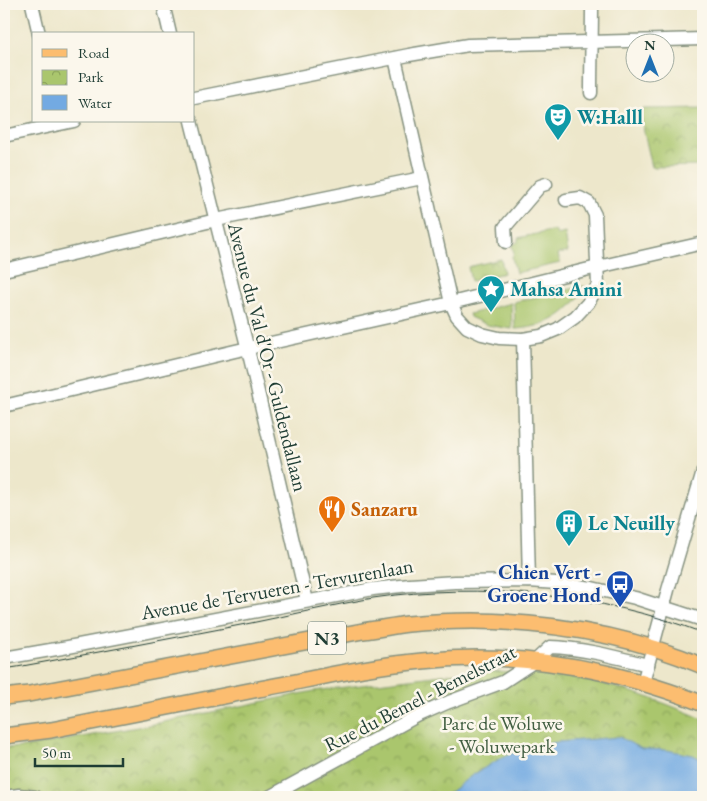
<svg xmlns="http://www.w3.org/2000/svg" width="707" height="801" viewBox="0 0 707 801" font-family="'EB Garamond',serif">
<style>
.green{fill:#aac66d;stroke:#648250}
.park{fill:url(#park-crowns);stroke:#648250}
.water{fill:#73aae2;stroke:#49748b}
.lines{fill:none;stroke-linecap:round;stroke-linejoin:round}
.minor-casing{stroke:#869280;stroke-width:15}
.major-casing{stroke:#869280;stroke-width:18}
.minor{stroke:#fff;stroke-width:12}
.major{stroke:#fcbd6f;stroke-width:15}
.tram{stroke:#1f3d34;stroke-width:1}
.labels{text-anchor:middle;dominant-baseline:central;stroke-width:5;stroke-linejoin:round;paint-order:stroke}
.shield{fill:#fbf7ec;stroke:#61756b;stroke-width:1}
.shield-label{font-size:19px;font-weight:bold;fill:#1f3d34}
.culture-label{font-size:20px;font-weight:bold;fill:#0d838f;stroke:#fbf7ec;text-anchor:start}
.street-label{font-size:20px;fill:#1f3d34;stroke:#fbf7ec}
.food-label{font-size:20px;font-weight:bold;fill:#c56008;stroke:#fbf7ec;text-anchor:start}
.transit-label{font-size:20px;font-weight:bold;fill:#164399;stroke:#fbf7ec;text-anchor:end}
.park-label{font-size:20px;fill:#425f42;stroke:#fbf7ec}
</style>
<defs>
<pattern id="park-crowns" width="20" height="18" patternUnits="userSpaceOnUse" patternTransform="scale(1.25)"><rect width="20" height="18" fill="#aac66d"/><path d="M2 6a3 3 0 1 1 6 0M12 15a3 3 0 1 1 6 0" fill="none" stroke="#8aa25a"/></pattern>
</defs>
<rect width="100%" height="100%" fill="#fbf7ec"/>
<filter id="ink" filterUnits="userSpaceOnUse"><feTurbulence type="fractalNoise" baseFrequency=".02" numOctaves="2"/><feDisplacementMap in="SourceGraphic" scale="10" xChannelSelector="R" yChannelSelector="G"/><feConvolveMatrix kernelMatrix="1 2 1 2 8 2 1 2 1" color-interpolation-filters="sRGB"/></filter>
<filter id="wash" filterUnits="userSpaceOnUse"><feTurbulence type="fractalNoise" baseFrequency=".0096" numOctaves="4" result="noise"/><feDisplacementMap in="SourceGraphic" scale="20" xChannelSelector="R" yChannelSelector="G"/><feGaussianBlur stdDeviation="1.12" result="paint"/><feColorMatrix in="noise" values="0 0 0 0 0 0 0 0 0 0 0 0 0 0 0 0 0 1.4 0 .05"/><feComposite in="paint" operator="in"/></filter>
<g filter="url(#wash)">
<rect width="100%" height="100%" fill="#ede7cb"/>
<g class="green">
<polygon points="555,230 557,235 565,233 568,252 558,254 560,263 516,273 512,257 514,253 512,246 512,245 518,242 518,238"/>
<path d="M584 286 585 288C567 316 547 327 515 329L514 302Z"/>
<polygon points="511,303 512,329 487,325 470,317 469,314"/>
</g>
<g class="park">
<polygon points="703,108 703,166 652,167 640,114 644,109"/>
<polygon points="501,259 504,273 471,281 468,267"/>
<path d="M473 671C503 671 535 672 565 676 612 683 659 700 703 719V797H4V748L25 747 149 725 314 691Z"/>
</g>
<polygon class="water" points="619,737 642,749 667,750 693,755 703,760 703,797 444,797 471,776 501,758 528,747 557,742"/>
</g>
<g filter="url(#ink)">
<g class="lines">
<g class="minor-casing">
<g id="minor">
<polyline points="32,4 39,34"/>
<polyline points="163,4 170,34"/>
<polyline points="395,58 451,303 457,316 467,327 482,334 499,338 523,339 541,336 558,329 575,317 588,303 598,285 595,215 589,203 580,198 566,200"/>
<path d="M591 93C591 63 592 34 592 4"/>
<polyline points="194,98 409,55 468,45 703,39"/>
<polyline points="191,121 250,358 307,601"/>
<polyline points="4,136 74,121"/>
<polyline points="506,242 505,227 540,186 546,184"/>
<polyline points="4,270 216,220 422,178"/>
<polyline points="523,339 529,581"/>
<polyline points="4,406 235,351 451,303 585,270 703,243"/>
<polyline points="4,658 68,647 373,589 410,585 455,582 529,581 556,583 592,588 635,598 703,620"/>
<polyline points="643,683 668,590 703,471"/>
<polyline points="5,797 19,795 35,797"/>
<path d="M269 797 417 716 449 702 503 682 535 661 550 647C582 648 616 657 648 665"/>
</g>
</g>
<g class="major-casing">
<g id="major">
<path d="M4 697 29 694 363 631C378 629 393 626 408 624 429 622 451 621 473 621 552 622 630 635 703 666"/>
<path d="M4 736 51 730C121 716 190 703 259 689 313 679 367 666 422 661 504 652 590 664 668 691 680 695 692 699 703 704"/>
</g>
</g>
<use href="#minor" class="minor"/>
<use href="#major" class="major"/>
<path class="tram" d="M4 669 17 667C95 653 173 638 251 623 291 615 332 605 373 598 479 582 603 594 703 633"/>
</g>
</g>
<defs>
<g id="theatre-pin" transform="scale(1.4375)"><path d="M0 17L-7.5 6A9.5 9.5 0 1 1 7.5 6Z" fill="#0f9aa8" stroke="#fbf7ec"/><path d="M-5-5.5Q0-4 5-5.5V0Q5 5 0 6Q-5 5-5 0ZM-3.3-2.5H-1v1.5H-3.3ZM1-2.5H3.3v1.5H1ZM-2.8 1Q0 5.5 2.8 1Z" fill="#fff"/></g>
<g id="sight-pin" transform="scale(1.4375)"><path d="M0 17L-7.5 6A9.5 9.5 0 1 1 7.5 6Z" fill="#0f9aa8" stroke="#fbf7ec"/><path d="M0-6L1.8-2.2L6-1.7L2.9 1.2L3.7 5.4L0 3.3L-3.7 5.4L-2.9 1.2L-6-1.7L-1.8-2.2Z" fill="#fff"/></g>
<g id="restaurant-pin" transform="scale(1.4375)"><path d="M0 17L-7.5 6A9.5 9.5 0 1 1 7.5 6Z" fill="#e8710a" stroke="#fbf7ec"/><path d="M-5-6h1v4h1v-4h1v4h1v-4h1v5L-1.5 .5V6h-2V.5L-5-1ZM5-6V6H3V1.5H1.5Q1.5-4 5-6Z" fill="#fff"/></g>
<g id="building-pin" transform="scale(1.4375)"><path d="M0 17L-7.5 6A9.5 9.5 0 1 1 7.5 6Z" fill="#0f9aa8" stroke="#fbf7ec"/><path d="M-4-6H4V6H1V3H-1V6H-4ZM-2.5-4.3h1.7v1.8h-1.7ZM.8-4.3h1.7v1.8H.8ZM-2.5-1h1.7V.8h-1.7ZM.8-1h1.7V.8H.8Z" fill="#fff"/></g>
<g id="bus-pin" transform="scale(1.4375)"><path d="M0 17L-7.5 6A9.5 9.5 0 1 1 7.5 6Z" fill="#1a4fb4" stroke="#fbf7ec"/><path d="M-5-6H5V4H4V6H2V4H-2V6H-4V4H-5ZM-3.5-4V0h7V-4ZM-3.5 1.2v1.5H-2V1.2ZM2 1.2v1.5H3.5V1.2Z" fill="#fff"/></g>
</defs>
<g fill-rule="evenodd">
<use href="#theatre-pin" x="558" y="117"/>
<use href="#sight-pin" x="491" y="289"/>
<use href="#restaurant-pin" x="332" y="509"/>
<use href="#building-pin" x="569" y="523"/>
<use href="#bus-pin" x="620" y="584"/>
</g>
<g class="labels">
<rect class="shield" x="308" y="621.5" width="38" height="33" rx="4"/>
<g class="shield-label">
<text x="327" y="638">N3</text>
</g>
<g class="culture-label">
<text x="577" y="117">W:Halll</text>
<text x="510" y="289">Mahsa Amini</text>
<text x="588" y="523">Le Neuilly</text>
</g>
<g class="street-label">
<text transform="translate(268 357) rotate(76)">Avenue du Val d'Or - Guldendallaan</text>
<text transform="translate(277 589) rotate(-10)">Avenue de Tervueren - Tervurenlaan</text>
<text transform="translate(420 698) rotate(-27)">Rue du Bemel - Bemelstraat</text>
</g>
<g class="food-label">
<text x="351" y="509">Sanzaru</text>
</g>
<g class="transit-label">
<text x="601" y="572">Chien Vert -<tspan x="601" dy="23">Groene Hond</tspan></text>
</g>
<g class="park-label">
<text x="502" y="723">Parc de Woluwe<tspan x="502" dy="23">- Woluwepark</tspan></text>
</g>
</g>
<rect width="707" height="801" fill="none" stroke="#fbf7ec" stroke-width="20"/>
<rect x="32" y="32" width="162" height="90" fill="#fbf7ec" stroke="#a3ada2"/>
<rect x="42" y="49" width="25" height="8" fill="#fcbd6f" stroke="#a3ada2"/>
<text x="78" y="58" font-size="15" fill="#1f3d34">Road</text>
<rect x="42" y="70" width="25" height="15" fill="url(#park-crowns)" stroke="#a3ada2"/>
<text x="78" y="82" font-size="15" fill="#1f3d34">Park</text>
<rect x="42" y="95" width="25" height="15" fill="#73aae2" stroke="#a3ada2"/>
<text x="78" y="108" font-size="15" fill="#1f3d34">Water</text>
<g transform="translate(650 58)"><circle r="24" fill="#fbf7ec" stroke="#a3ada2"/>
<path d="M0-4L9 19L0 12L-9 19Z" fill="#1f6fb2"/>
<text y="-8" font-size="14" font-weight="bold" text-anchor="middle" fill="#1f3d34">N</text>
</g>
<path d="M35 758v8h88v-8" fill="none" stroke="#1f3d34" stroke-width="2.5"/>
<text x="42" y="758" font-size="15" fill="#1f3d34" stroke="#fbf7ec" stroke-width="4" paint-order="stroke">50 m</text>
</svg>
